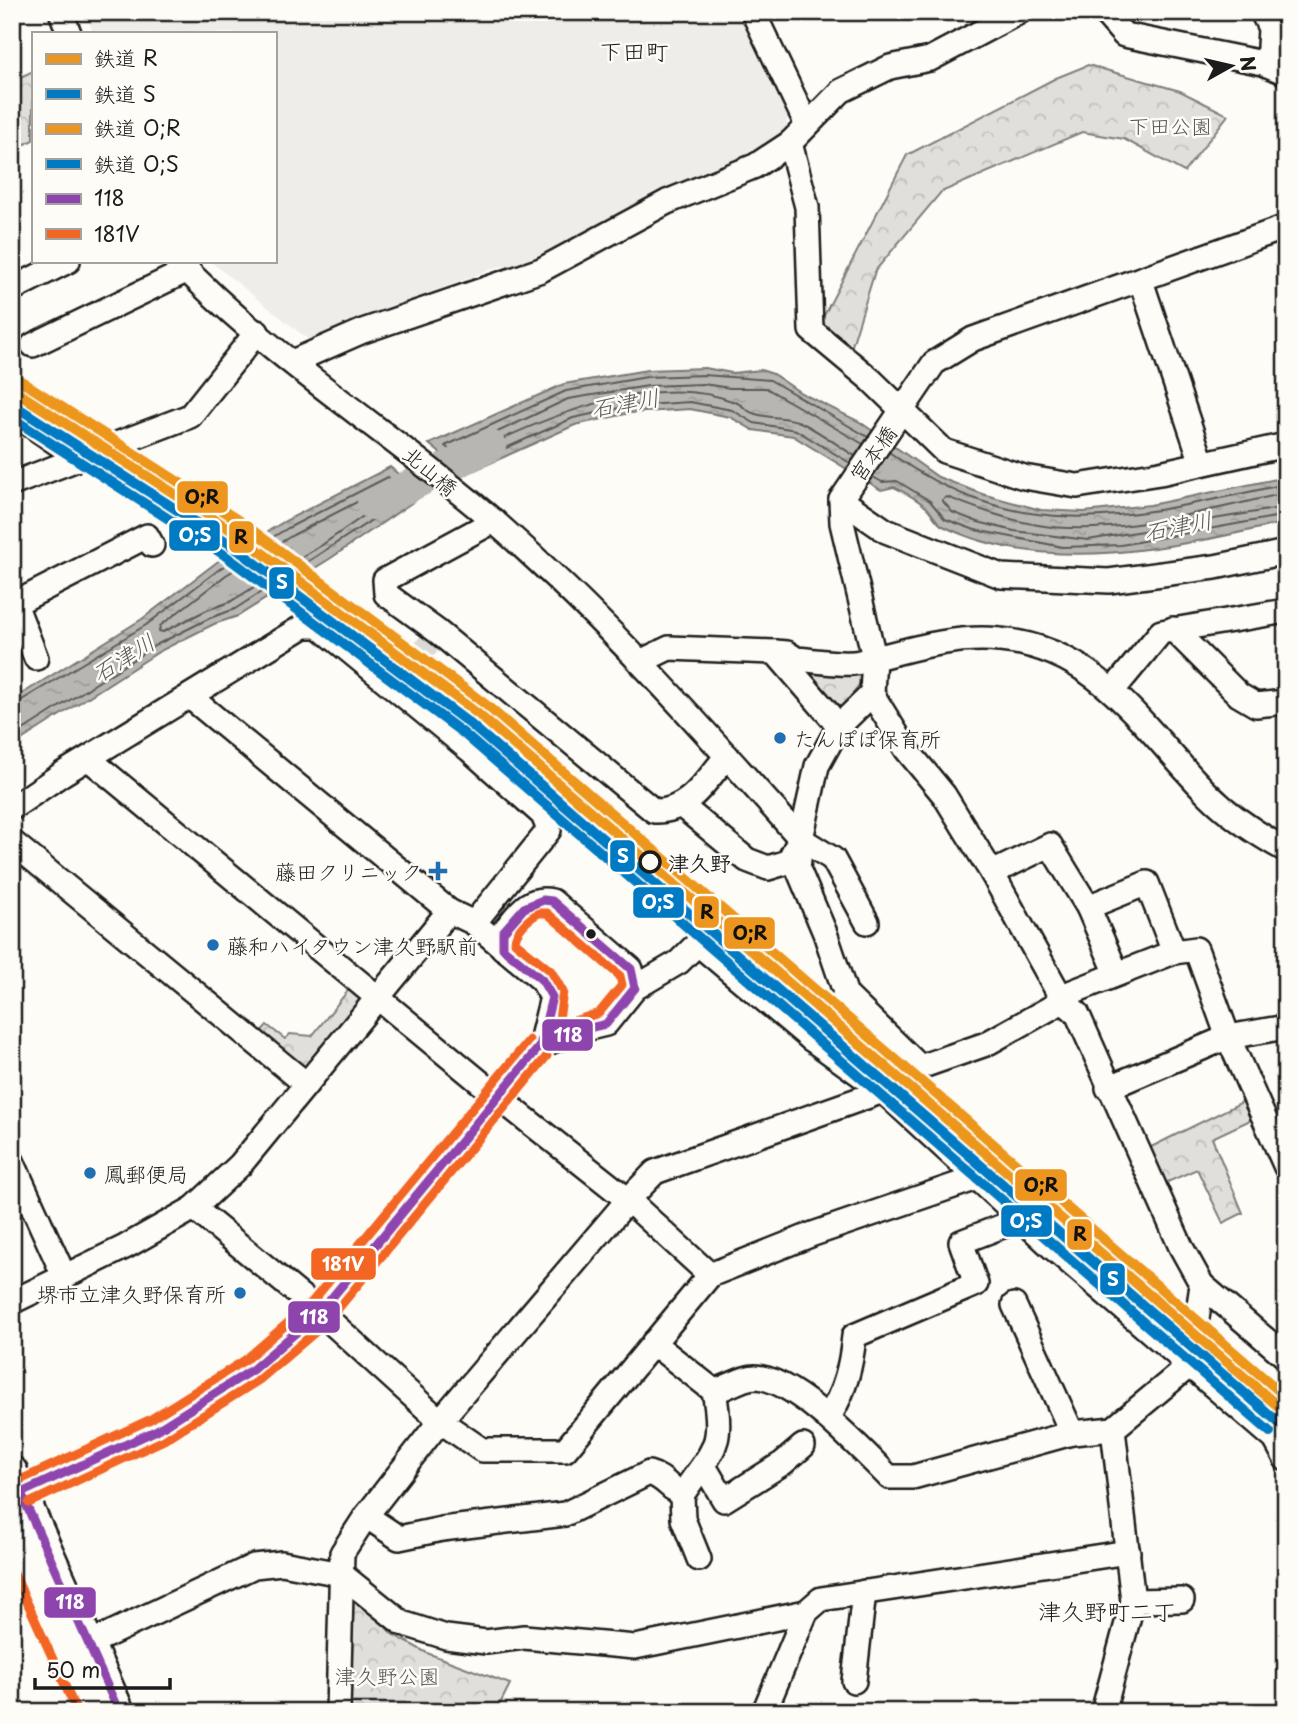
<svg xmlns="http://www.w3.org/2000/svg" width="1298" height="1724" viewBox="0 0 1298 1724" font-family="'Playpen Sans','Klee One',sans-serif">
<style>
.built{fill:#eeede9}
.park{fill:url(#park-crowns);stroke:#7e7e7c;stroke-width:2}
.water{fill:url(#water-ripples);stroke:#797876;stroke-width:2}
.lines{fill:none;stroke-linecap:round;stroke-linejoin:round}
.shore{stroke:#5a5a58;stroke-width:2}
.river{stroke:#b7b6b2;stroke-width:32}
.minor-tunnel{stroke:#dbdad6;stroke-width:23;stroke-dasharray:23 11;stroke-linecap:butt}
.minor-casing{stroke:#1c1c1c;stroke-width:28}
.major-casing{stroke:#1c1c1c;stroke-width:35}
.minor{stroke:#fdfcf7;stroke-width:23}
.major{stroke:#fdfcf7;stroke-width:30}
.bus-1-casing{stroke:#fdfcf7;stroke-width:14}
.bus-2-casing{stroke:#fdfcf7;stroke-width:14}
.bus-1{stroke:#8e44ad;stroke-width:9}
.bus-2{stroke:#f26522;stroke-width:9}
.rail-1-casing{stroke:#fdfcf7;stroke-width:16}
.rail-2-casing{stroke:#fdfcf7;stroke-width:16}
.rail-3-casing{stroke:#fdfcf7;stroke-width:16}
.rail-4-casing{stroke:#fdfcf7;stroke-width:16}
.rail-1{stroke:#ec961f;stroke-width:10}
.rail-2{stroke:#007ac2;stroke-width:10}
.rail-3{stroke:#ec961f;stroke-width:10}
.rail-4{stroke:#007ac2;stroke-width:10}
.poi-dot{fill:#1f6fb2;stroke:#fdfcf7;stroke-width:2.5}
.stop-dot{fill:#fdfcf7;stroke:#1c1c1c;stroke-width:3.5}
.bus-dot{fill:#1c1c1c;stroke:#fdfcf7;stroke-width:2.5}
.labels{text-anchor:middle;dominant-baseline:central;stroke-width:5;stroke-linejoin:round;paint-order:stroke}
.park-label{font-size:21px;fill:#575655;stroke:#fdfcf7}
.street-label{font-size:21px;fill:#1c1c1c;stroke:#fdfcf7}
.poi-label{font-size:21px;fill:#1c1c1c;stroke:#fdfcf7;text-anchor:start}
.stop-label{font-size:21px;font-weight:bold;fill:#1c1c1c;stroke:#fdfcf7;text-anchor:start}
.neighbourhood-label{font-size:23px;fill:#1c1c1c;stroke:#fdfcf7}
.water-label{font-size:23px;font-style:italic;fill:#5a5a58;stroke:#fdfcf7}
.line-badge{stroke:#fdfcf7;stroke-width:2.5}
.badge-label{font-size:19px;text-anchor:middle;font-weight:bold;fill:#fff}
.pale-badge-label{font-size:19px;text-anchor:middle;font-weight:bold;fill:#111}
</style>
<defs>
<pattern id="park-crowns" width="20" height="18" patternUnits="userSpaceOnUse" patternTransform="scale(1.75)"><rect width="20" height="18" fill="#e0dfdb"/><path d="M2 6a3 3 0 1 1 6 0M12 15a3 3 0 1 1 6 0" fill="none" stroke="#c0bfbb"/></pattern>
<pattern id="water-ripples" width="26" height="14" patternUnits="userSpaceOnUse" patternTransform="scale(1.75)"><rect width="26" height="14" fill="#b7b6b2"/><path d="M2 4q2-2 4 0t4 0M15 11q2-2 4 0t4 0" fill="none" stroke="#9d9c98"/></pattern>
</defs>
<rect width="100%" height="100%" fill="#fdfcf7"/>
<filter id="ink" filterUnits="userSpaceOnUse"><feTurbulence type="fractalNoise" baseFrequency=".0143" numOctaves="2"/><feDisplacementMap in="SourceGraphic" scale="14" xChannelSelector="R" yChannelSelector="G"/><feConvolveMatrix kernelMatrix="1 2 1 2 8 2 1 2 1" color-interpolation-filters="sRGB"/></filter>
<g filter="url(#ink)">
<polygon class="built" points="86,12 738,12 788,115 786,129 768,146 678,186 538,260 497,267 309,340 210,261 275,261 275,33 93,33"/>
<g class="park">
<polygon points="1088,65 1180,91 1228,115 1184,172 1124,139 1082,132 941,192 875,271 850,352 818,327 907,155 1056,78"/>
<polygon points="33,71 33,140 12,151 12,81"/>
<polygon points="799,666 861,671 863,679 841,710 834,711"/>
<polygon points="350,988 360,996 362,1004 307,1069 300,1070 258,1035 267,1025 285,1039 290,1034 312,1036"/>
<polygon points="1250,1098 1259,1116 1212,1138 1243,1213 1223,1223 1197,1169 1163,1184 1147,1149"/>
<polygon points="358,1596 392,1634 427,1653 510,1684 496,1712 349,1712 350,1599"/>
</g>
<g class="water">
<path d="M705 368 732 373 761 370 773 374 801 393 860 422 938 477 982 494 1041 510 1084 512 1150 505 1286 477V522C1179 547 1046 577 943 526 936 523 932 512 926 507 916 498 905 493 894 487L881 490 793 436 753 430 730 417 690 409 630 413 575 425 466 474 429 444 564 384 647 370Z"/>
<polygon points="390,467 423,495 331,558 238,616 214,624 160,651 12,746 12,700 142,619 217,562 285,521"/>
</g>
<g class="lines">
<g class="shore">
<path d="M889 452C1023 550 1137 516 1286 484"/>
<path d="M855 456C837 445 819 431 800 422 786 416 768 419 753 413 746 411 742 404 735 402 654 370 542 418 469 455L461 449 568 399 648 386 703 384 730 388H766L863 444"/>
<polyline points="850,463 796,430 754,423 732,410 690,402 629,406 573,418 468,465 445,446 566,391 647,377 704,375 770,380 868,437"/>
<polyline points="873,477 882,482 897,481 930,501 945,519 975,530 1063,547 1121,545 1286,515"/>
<polygon points="386,487 393,491 392,496 322,545 230,602 207,610 163,632 159,631 160,626 226,575 293,535"/>
<path d="M1286 493C1210 509 1116 538 1038 525 1007 520 976 508 947 497L942 500 952 512 978 522 1014 531 1088 540 1286 507"/>
<polyline points="12,706 146,625 221,568 288,528 388,477 408,493 407,497 235,609 210,618 156,645 12,737"/>
</g>
<polyline class="river" points="373,504 490,446"/>
<polyline class="minor-tunnel" points="403,676 432,640"/>
<g class="minor-casing">
<g id="minor">
<polyline points="61,12 69,33"/>
<polyline points="753,12 807,125"/>
<polyline points="1104,12 1124,35 1263,63 1286,73"/>
<polyline points="1262,12 1270,28 1268,65"/>
<polyline points="790,143 807,207 811,330 871,380 944,451 1024,477 1077,486 1160,473 1286,445"/>
<polyline points="1286,227 973,339 934,363 841,500 842,523 874,657 872,694 906,749 944,795 992,873 1063,1001 1077,1013 1181,1247 1202,1285 1286,1357"/>
<path d="M178 261C273 360 393 434 496 523 607 620 703 729 801 839L833 859 867 922"/>
<polyline points="1141,281 1202,463"/>
<polyline points="12,289 68,261"/>
<polyline points="33,345 188,270"/>
<polyline points="292,362 363,331 541,270 667,202 755,166 790,143 841,91 890,67 930,59 1019,12"/>
<polyline points="19,417 79,458"/>
<polyline points="12,484 190,416 257,332"/>
<polyline points="841,500 886,531 1001,576 1109,581 1215,567 1286,552"/>
<path d="M494 521 385 580 386 594 438 632 654 811C688 813 706 780 727 756"/>
<polyline points="12,596 36,658"/>
<polyline points="16,603 147,536 152,545"/>
<polyline points="1173,629 1239,695 1256,705 1286,702"/>
<polyline points="775,652 839,726"/>
<path d="M642 661 669 648 775 652 787 653 796 659C812 660 844 666 860 662 905 651 952 635 1000 640 1099 648 1145 731 1208 794 1231 817 1257 834 1286 850"/>
<polyline points="1114,689 1161,632 1286,611"/>
<polyline points="89,759 498,1097 628,1200 710,1275 813,1234 977,1178"/>
<polyline points="682,806 747,860 768,868 788,862 799,841"/>
<polyline points="12,808 62,774 304,626 319,626 470,750 543,815 549,830 474,923"/>
<polyline points="12,842 306,1084"/>
<polyline points="992,873 1050,845 1088,907 1117,974"/>
<polyline points="1088,907 1147,883 1174,952"/>
<path d="M503 948V932C518 915 527 895 552 901L631 969 635 988 606 1024 577 1031 540 1046"/>
<polyline points="635,988 679,962 694,947 703,948 811,1039 883,1091 1053,1248 1275,1439 1286,1459"/>
<polyline points="846,995 920,1067 986,1044 1063,1001 1072,992 1174,952 1196,949 1228,1037 1286,1167"/>
<polyline points="838,1005 846,995 825,933 798,869 801,839 817,766 839,726 872,694"/>
<polyline points="811,1039 824,1022"/>
<polyline points="1108,1088 1228,1037 1286,1027"/>
<polyline points="12,1161 65,1278"/>
<polyline points="194,1208 320,1312 440,1421 482,1450 565,1450 710,1275"/>
<polyline points="12,1302 125,1247 194,1208 240,1165 449,911"/>
<polyline points="1014,1305 1072,1433"/>
<path d="M653 1343 714 1391C727 1388 743 1377 755 1377 795 1378 861 1449 889 1477H913L1072 1433 1113 1429 1190 1365"/>
<polyline points="1190,1365 1202,1285"/>
<path d="M829 1417C845 1390 851 1367 854 1336L976 1284 961 1242 1021 1219"/>
<polyline points="704,1466 724,1500 783,1463 803,1446"/>
<polyline points="12,1493 21,1493 157,1430 252,1370 320,1312 540,1046 552,997 542,980 474,923 449,911 190,697"/>
<polyline points="682,1495 683,1519 699,1559"/>
<path d="M366 1516 399 1538 442 1529 565 1514 649 1473C664 1477 669 1488 682 1495 712 1449 725 1450 714 1391"/>
<polyline points="1133,1601 1182,1600"/>
<polyline points="88,1644 254,1566 282,1563 341,1574 402,1623 446,1637 486,1642 524,1637 635,1647 806,1612"/>
<polyline points="854,1681 864,1592"/>
<polyline points="338,1712 342,1553 366,1516 440,1421 628,1200 655,1172 883,1091"/>
<polyline points="764,1712 806,1612 821,1599 1128,1552"/>
<polyline points="1103,1712 1133,1601 1113,1429"/>
</g>
</g>
<g class="major-casing">
<g id="major">
<polyline points="12,1472 119,1712"/>
<polyline points="12,1539 91,1712"/>
</g>
</g>
<use href="#minor" class="minor"/>
<use href="#major" class="major"/>
<g class="bus-1-casing">
<g id="bus-1">
<polygon points="543,900 552,901 631,969 635,988 606,1024 577,1031 540,1046 552,997 542,980 503,948 503,932 524,908"/>
<polyline points="12,1493 21,1493 157,1430 252,1370 320,1312 540,1046"/>
<polyline points="21,1493 119,1712"/>
</g>
</g>
<g class="bus-2-casing">
<g id="bus-2">
<path d="M539 913H547L620 976 622 985 599 1013 558 1026 563 992 551 971 515 942C515 931 529 918 539 913Z"/>
<polyline points="18,1481 151,1419 245,1360 311,1303 529,1040"/>
<polyline points="29,1503 164,1440 259,1380 328,1321 547,1056"/>
<polyline points="12,1569 77,1712"/>
</g>
</g>
<use href="#bus-1" class="bus-1"/>
<use href="#bus-2" class="bus-2"/>
<g class="rail-1-casing">
<polyline id="rail-1" points="12,389 237,534 478,714 1286,1413"/>
</g>
<g class="rail-2-casing">
<polyline id="rail-2" points="12,404 230,544 470,724 1278,1422"/>
</g>
<g class="rail-3-casing">
<polyline id="rail-3" points="18,379 244,524 485,704 1286,1397"/>
</g>
<g class="rail-4-casing">
<polyline id="rail-4" points="12,418 223,554 463,733 1270,1432"/>
</g>
<use href="#rail-1" class="rail-1"/>
<use href="#rail-2" class="rail-2"/>
<use href="#rail-3" class="rail-3"/>
<use href="#rail-4" class="rail-4"/>
</g>
</g>
<g class="poi-dot">
<circle cx="780" cy="738" r="7"/>
<path d="M434.5 860.5h7v7h7v7h-7v7h-7v-7h-7v-7h7z"/>
<circle cx="213" cy="945" r="7"/>
<circle cx="90" cy="1173" r="7"/>
<circle cx="240" cy="1293" r="7"/>
</g>
<circle class="stop-dot" cx="650" cy="862" r="10"/>
<circle class="bus-dot" cx="591" cy="934" r="6"/>
<g class="labels">
<g class="park-label">
<text x="1170" y="125">下田公園</text>
<text x="387" y="1675">津久野公園</text>
</g>
<g class="street-label">
<text transform="translate(872 453) rotate(-54)">宮本橋</text>
<text transform="translate(431 470) rotate(40)">北山橋</text>
</g>
<g class="poi-label">
<text x="794" y="738">たんぽぽ保育所</text>
<text x="422" y="871" text-anchor="end">藤田クリニック</text>
<text x="227" y="945">藤和ハイタウン津久野駅前</text>
<text x="104" y="1173">鳳郵便局</text>
<text x="226" y="1293" text-anchor="end">堺市立津久野保育所</text>
</g>
<g class="stop-label">
<text x="668" y="862">津久野</text>
</g>
<g class="neighbourhood-label">
<text x="634" y="50">下田町</text>
<text x="1107" y="1610">津久野町二丁</text>
</g>
<g class="water-label">
<text transform="translate(625 402) rotate(-10)">石津川</text>
<text transform="translate(1178 525) rotate(-11)">石津川</text>
<text transform="translate(123 657) rotate(-32)">石津川</text>
</g>
</g>
<g class="line-badge">
<rect x="176" y="480" width="53" height="34" rx="7" fill="#ec961f"/>
<rect x="168" y="519" width="53" height="33" rx="7" fill="#007ac2"/>
<rect x="228" y="520" width="27" height="34" rx="7" fill="#ec961f"/>
<rect x="268" y="566" width="27" height="34" rx="7" fill="#007ac2"/>
<rect x="609" y="839" width="27" height="34" rx="7" fill="#007ac2"/>
<rect x="632" y="886" width="53" height="33" rx="7" fill="#007ac2"/>
<rect x="693" y="895" width="27" height="34" rx="7" fill="#ec961f"/>
<rect x="723" y="916" width="53" height="34" rx="7" fill="#ec961f"/>
<rect x="541" y="1018" width="53" height="34" rx="7" fill="#8e44ad"/>
<rect x="1014" y="1168" width="54" height="34" rx="7" fill="#ec961f"/>
<rect x="1000" y="1204" width="53" height="34" rx="7" fill="#007ac2"/>
<rect x="1066" y="1218" width="27" height="33" rx="7" fill="#ec961f"/>
<rect x="310" y="1247" width="67" height="34" rx="7" fill="#f26522"/>
<rect x="1099" y="1262" width="27" height="34" rx="7" fill="#007ac2"/>
<rect x="287" y="1300" width="54" height="34" rx="7" fill="#8e44ad"/>
<rect x="43" y="1586" width="54" height="33" rx="7" fill="#8e44ad"/>
</g>
<g class="badge-label">
<text x="195" y="542">O;S</text>
<text x="282" y="589">S</text>
<text x="623" y="863">S</text>
<text x="658" y="909">O;S</text>
<text x="568" y="1042">118</text>
<text x="1026" y="1228">O;S</text>
<text x="343" y="1271">181V</text>
<text x="1113" y="1286">S</text>
<text x="314" y="1324">118</text>
<text x="70" y="1609">118</text>
</g>
<g class="pale-badge-label">
<text x="202" y="504">O;R</text>
<text x="241" y="544">R</text>
<text x="707" y="919">R</text>
<text x="750" y="940">O;R</text>
<text x="1041" y="1192">O;R</text>
<text x="1080" y="1241">R</text>
</g>
<rect width="1298" height="1724" fill="none" stroke="#fdfcf7" stroke-width="42"/>
<rect x="21" y="21" width="1256" height="1682" fill="none" stroke="#1c1c1c" stroke-width="2.5" filter="url(#ink)"/>
<rect x="32" y="32" width="245" height="231" fill="#fdfcf7" stroke="#a3a29f" stroke-width="2"/>
<rect x="46" y="54" width="35" height="10" fill="#ec961f" stroke="#a3a29f" stroke-width="2"/>
<text x="94" y="66" font-size="21" fill="#1c1c1c">鉄道 R</text>
<rect x="46" y="89" width="35" height="10" fill="#007ac2" stroke="#a3a29f" stroke-width="2"/>
<text x="94" y="102" font-size="21" fill="#1c1c1c">鉄道 S</text>
<rect x="46" y="124" width="35" height="10" fill="#ec961f" stroke="#a3a29f" stroke-width="2"/>
<text x="94" y="136" font-size="21" fill="#1c1c1c">鉄道 O;R</text>
<rect x="46" y="159" width="35" height="10" fill="#007ac2" stroke="#a3a29f" stroke-width="2"/>
<text x="94" y="172" font-size="21" fill="#1c1c1c">鉄道 O;S</text>
<rect x="46" y="194" width="35" height="10" fill="#8e44ad" stroke="#a3a29f" stroke-width="2"/>
<text x="94" y="206" font-size="21" fill="#1c1c1c">118</text>
<rect x="46" y="229" width="35" height="10" fill="#f26522" stroke="#a3a29f" stroke-width="2"/>
<text x="94" y="242" font-size="21" fill="#1c1c1c">181V</text>
<g transform="translate(1231 66) rotate(82)" stroke="#fdfcf7" stroke-width="5" paint-order="stroke">
<path d="M0-5L12 26L0 18L-12 26Z" fill="#1c1c1c"/>
<text y="-10" font-size="19" font-weight="bold" text-anchor="middle" fill="#1c1c1c">N</text>
</g>
<path d="M35 1678v10h135v-10" fill="none" stroke="#1c1c1c" stroke-width="3.5"/>
<text x="46" y="1678" font-size="21" fill="#1c1c1c" stroke="#fdfcf7" stroke-width="5" paint-order="stroke">50 m</text>
</svg>
